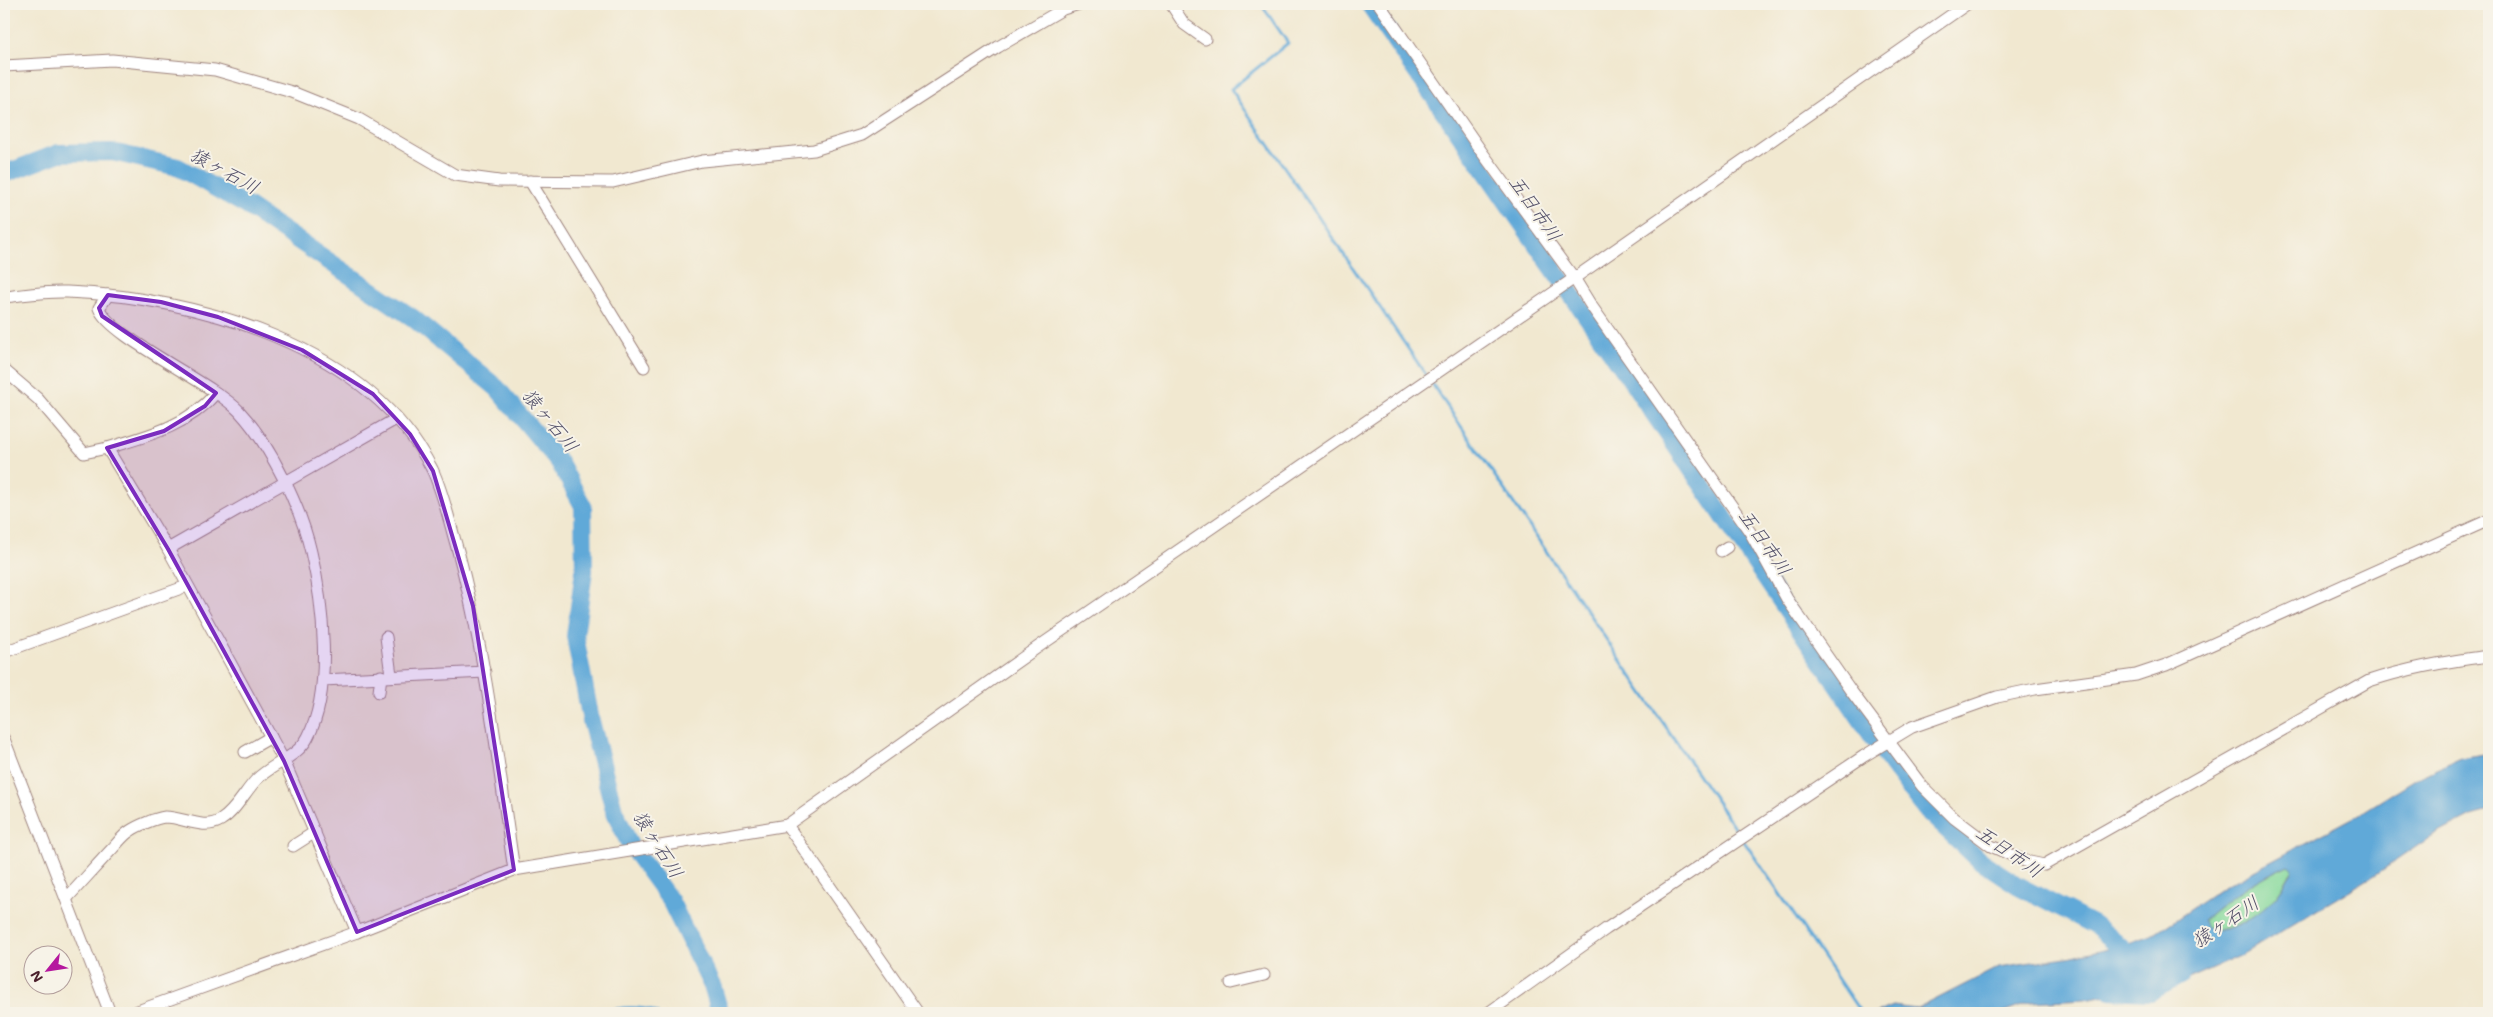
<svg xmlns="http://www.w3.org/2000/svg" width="2493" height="1017" viewBox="0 0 2493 1017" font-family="Mali,'Klee One',sans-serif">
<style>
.green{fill:#85d99b;stroke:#687c63}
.water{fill:#60a9d8;stroke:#556482;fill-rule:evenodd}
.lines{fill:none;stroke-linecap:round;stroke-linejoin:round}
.stream{stroke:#60a9d8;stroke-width:3}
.river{stroke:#60a9d8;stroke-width:18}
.minor-casing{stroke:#9e847e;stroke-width:13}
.minor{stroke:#fff;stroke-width:11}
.marked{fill:#7b2cbf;fill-opacity:0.2;stroke:#7b2cbf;stroke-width:4;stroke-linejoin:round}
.labels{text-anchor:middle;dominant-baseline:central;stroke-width:4;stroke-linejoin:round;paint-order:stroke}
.water-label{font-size:19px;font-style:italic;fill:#524f68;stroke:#f7f3e8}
</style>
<rect width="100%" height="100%" fill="#f7f3e8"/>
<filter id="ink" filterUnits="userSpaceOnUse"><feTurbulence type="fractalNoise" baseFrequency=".02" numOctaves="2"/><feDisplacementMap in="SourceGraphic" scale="10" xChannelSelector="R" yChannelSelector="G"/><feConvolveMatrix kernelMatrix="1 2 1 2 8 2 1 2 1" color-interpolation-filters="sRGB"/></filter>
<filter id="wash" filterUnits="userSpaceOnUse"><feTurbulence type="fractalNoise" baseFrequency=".0096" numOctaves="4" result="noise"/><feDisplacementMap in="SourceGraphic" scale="20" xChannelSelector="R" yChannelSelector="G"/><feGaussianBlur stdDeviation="1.12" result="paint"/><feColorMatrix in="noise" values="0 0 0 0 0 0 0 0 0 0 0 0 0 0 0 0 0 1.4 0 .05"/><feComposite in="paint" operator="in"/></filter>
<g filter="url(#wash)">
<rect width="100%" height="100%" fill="#f1e8d0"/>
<path class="green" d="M2288 865 2293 868C2287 880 2281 891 2272 901 2260 915 2223 939 2204 927L2203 920C2229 898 2257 879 2288 865Z"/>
<path class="water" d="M2489 753V811L2471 816 2429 838 2375 875 2242 955 2184 981 2085 999 2030 1002 2000 1013H1876L1893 1006 1917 1009 1999 967 2073 956 2123 945 2156 933 2224 887 2358 815 2417 778 2460 758ZM2288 865 2293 869C2287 881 2281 892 2271 902 2257 916 2224 940 2205 927L2203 920C2228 898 2257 879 2288 865Z"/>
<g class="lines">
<g class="stream">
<polyline points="1261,4 1288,43 1231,89 1861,1013"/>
<path d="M589 1013C611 1010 636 1003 657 1013"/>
</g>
<g class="river">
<polyline points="1369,4 1633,383 1891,764 1926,810 1979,860 2017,885 2094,925 2133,956 2140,956"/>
<polyline points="4,174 59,153 112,152 178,167 247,206 413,318 497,388 559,462 583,506 584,571 575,636 591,721 614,810 630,845 670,900 713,988 720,1013"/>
<polyline points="2111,990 2150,992 2181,975"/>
</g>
</g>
</g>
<g filter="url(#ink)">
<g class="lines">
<g class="minor-casing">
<g id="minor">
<polyline points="1171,4 1184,24 1205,39"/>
<path d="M1379 4 1481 151 1574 278 1590 304 1750 532 1787 599 1851 691 1922 786 1954 818 1991 846 2025 861 2044 865 2369 681C2408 668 2448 661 2489 656"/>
<polyline points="4,66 112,60 215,70 292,92 359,119 455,175 499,181 613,182 702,161 814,150 862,135 998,47 1063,9 1079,4"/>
<polyline points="530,181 644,367"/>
<path d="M4 297C24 295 46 291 67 292 196 297 368 345 432 469 444 494 450 525 458 551 486 656 498 763 514 870"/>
<polyline points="4,370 38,399 84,453 107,448 168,549 284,761 357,932"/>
<path d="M107 448C147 436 188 426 216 393"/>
<polyline points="168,549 396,419"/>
<polyline points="1721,551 1727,547"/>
<polyline points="386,637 391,675"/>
<polyline points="4,652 187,586"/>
<polyline points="323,680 485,672"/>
<polyline points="379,692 381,676"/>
<polyline points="4,739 110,1013"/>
<polyline points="245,752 271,737"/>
<polyline points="787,825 918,1013"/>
<polyline points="293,846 315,832"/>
<path d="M67 898C82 882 97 865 112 849 118 843 123 835 130 831 137 826 156 818 165 817 184 817 203 831 221 820 236 811 245 791 257 779 272 764 298 757 308 737 333 690 323 602 311 552 301 508 270 444 239 411 212 382 109 337 99 308L108 295"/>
<polyline points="1231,983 1264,975"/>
<polyline points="132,1013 357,932 514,870 787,825 1038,647 1553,293 1967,4"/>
<polyline points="1488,1013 1606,929 1864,756 1912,727 1997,697 2035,689 2136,675 2166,665 2489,520"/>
</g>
</g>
<use href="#minor" class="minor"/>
</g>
</g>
<path class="marked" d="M108 295 161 302 218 317 302 350 373 394 410 434 433 471 473 606 514 870 357 932 284 761 168 549 107 448 164 431 205 406 216 393 102 316 99 308Z"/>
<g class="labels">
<g class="water-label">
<text transform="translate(225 170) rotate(29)">猿ヶ石川</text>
<text transform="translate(1536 208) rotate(55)">五日市川</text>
<text transform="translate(551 420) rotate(51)">猿ヶ石川</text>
<text transform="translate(1766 542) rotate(55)">五日市川</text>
<text transform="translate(659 844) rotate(58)">猿ヶ石川</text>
<text transform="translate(2010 851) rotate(35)">五日市川</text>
<text transform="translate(2225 921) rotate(-34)">猿ヶ石川</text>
</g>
</g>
<rect width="2493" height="1017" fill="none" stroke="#f7f3e8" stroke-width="20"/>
<g transform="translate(48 970) rotate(240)"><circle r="24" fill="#f7f3e8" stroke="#b29e9c"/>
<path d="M0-4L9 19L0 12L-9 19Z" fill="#b5179e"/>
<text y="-8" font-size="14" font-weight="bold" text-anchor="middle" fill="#4a1f2b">N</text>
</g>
</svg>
